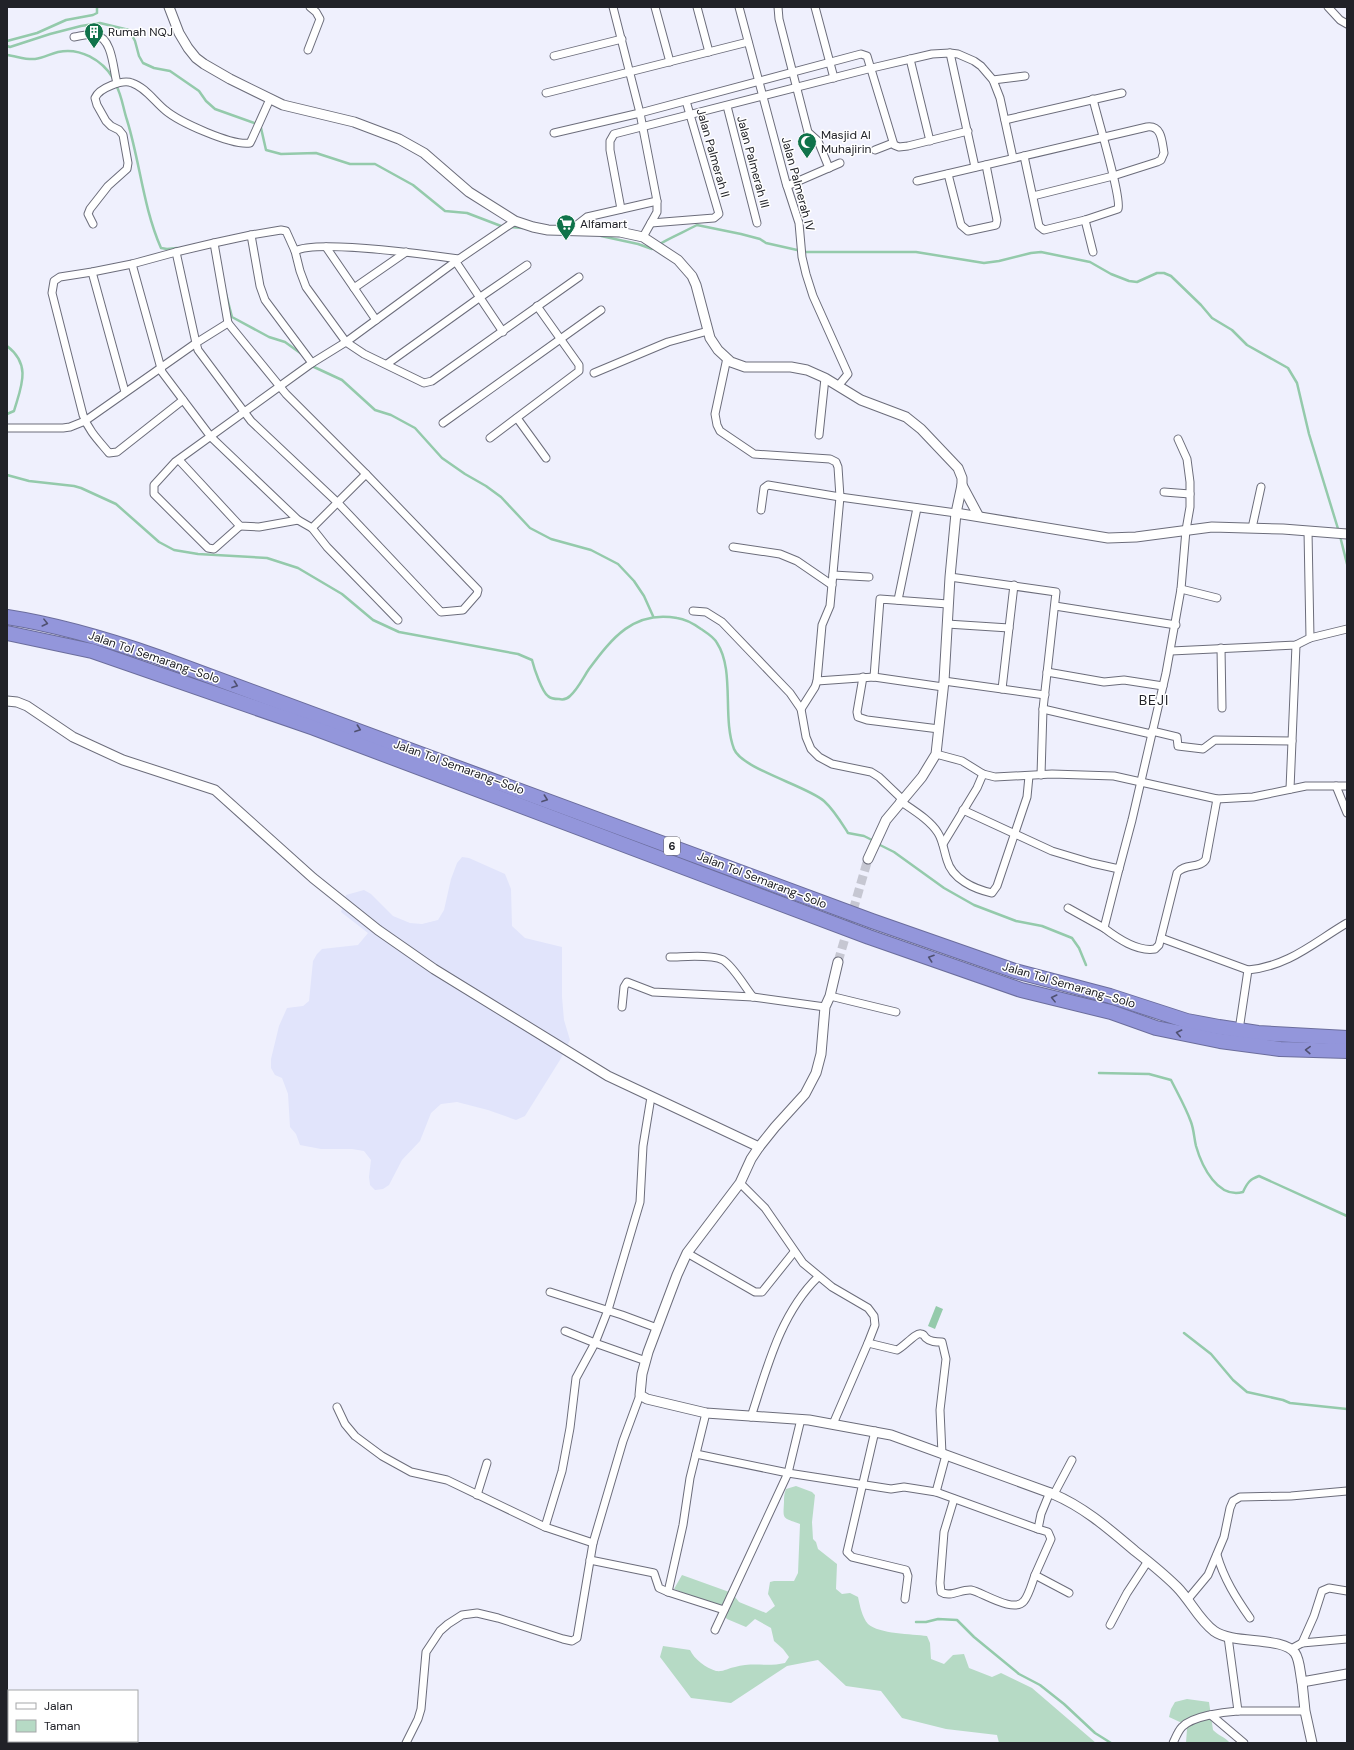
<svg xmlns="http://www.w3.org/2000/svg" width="1354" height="1750" viewBox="0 0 1354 1750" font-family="'DM Sans',sans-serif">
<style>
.built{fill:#e1e4fb}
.green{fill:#b6dac5}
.water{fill:#94caab}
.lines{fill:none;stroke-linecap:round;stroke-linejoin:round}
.stream{stroke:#94caab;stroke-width:2.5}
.tertiary-tunnel{stroke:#c6c7d2;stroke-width:9;stroke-dasharray:9 4.5;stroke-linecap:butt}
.minor-casing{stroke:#6c6d7b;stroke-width:9}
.tertiary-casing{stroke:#6c6d7b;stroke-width:11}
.motorway-casing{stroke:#6b6d9c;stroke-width:16}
.minor{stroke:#fff;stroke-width:7}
.tertiary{stroke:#fff;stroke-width:9}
.motorway{stroke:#9396db;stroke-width:14}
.oneway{stroke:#4f5070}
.labels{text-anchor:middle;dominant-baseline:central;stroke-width:3;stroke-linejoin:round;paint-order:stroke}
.shield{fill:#fff;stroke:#646468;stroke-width:1}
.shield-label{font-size:11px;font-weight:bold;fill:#212228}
.poi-label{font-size:12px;fill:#212228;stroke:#fff;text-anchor:start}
.street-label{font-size:12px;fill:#212228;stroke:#fff}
.quarter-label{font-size:14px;letter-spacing:1px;fill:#212228;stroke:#fff}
</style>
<rect width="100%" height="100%" fill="#eff0fd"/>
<polygon class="built" points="462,857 469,858 505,874 511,889 512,926 525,938 562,947 562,997 564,1020 570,1040 560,1060 525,1116 516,1120 488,1110 457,1102 441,1104 431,1113 420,1141 402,1160 389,1185 383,1189 375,1190 370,1185 369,1177 371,1160 364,1151 352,1149 321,1149 300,1145 296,1134 290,1127 288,1094 282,1078 275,1075 271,1068 271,1059 279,1026 287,1008 303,1006 309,1001 313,961 317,954 322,949 358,945 368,933 341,912 346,895 364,890 371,894 393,916 410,923 422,924 438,920 444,910 451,879 457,863"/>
<g class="green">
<path d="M796 1486 812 1492 815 1495 812 1522 813 1539 816 1542 818 1549 837 1564 836 1589 842 1594 850 1593 858 1597C860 1606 862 1617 868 1624 879 1634 912 1634 927 1636L930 1643 931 1659 944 1664 953 1655 964 1654 969 1668 992 1677 1001 1673 1032 1688 1096 1743H999L997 1735 946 1729 902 1718 881 1691 846 1686 818 1660 787 1666 731 1703 691 1698 660 1657 663 1646 690 1650C694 1659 706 1668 716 1671 724 1672 728 1668 735 1667 751 1662 769 1667 785 1663L789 1657 783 1649 774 1641 771 1628 755 1619 746 1627 727 1619 714 1605 674 1589 682 1575 732 1593 739 1602 766 1613 775 1606 768 1594 770 1582 774 1581H794L798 1573 800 1524C782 1517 783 1520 784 1502 784 1497 784 1494 786 1489Z"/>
<path d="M1187 1699 1209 1702 1213 1730C1219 1736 1225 1737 1230 1743H1186L1187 1729 1182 1723 1169 1717 1171 1709 1175 1702Z"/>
</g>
<polygon class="water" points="936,1306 943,1309 935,1329 928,1326"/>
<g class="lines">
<g class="stream">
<polyline points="7,41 37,33 66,20 93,15 97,13 97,7"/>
<polyline points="7,46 10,47 50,34 81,26 100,23 129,30 135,41 139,56 143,63 154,68 170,71 199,91 206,101 215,109 257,124 261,128 266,150 281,154 316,153 350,164 375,164 413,185 445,211 467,213 501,226"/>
<path d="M7 55C16 56 26 60 35 59 43 58 50 54 58 52 80 47 102 60 113 78"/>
<path d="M116 85C122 96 123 108 127 120 140 162 143 207 161 248L167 249 177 248"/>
<polyline points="510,227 523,228"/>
<polyline points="601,236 638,244 652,249 654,248"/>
<path d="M658 245C671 237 684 232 697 225L741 234 760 239 766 243 806 252H916L984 263 999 261 1031 253 1041 252 1090 262 1111 274 1129 281 1137 282 1157 273H1164L1171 276 1201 305 1212 318 1232 330 1247 345 1288 368 1297 383 1309 434 1339 532"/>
<polyline points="226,294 232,317 269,337 285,342 303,355"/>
<path d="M7 346C32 365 21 387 14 411L7 414"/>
<polyline points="312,365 314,367 342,380 375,410 391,415 415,428 442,458 465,474 486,486 501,497 530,528 551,539 591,550 618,564 634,581 644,596 653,616"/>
<path d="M7 475 29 481 74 486 81 488 116 504 159 542 174 550 198 554 267 558 298 568 342 594 373 620 399 632 518 654 532 660C534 668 542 692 548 696 550 698 556 699 559 699 563 700 567 699 570 696 578 689 583 678 589 669 612 638 634 610 677 618 685 619 694 624 701 629 707 633 714 637 717 643 735 670 722 718 734 749 742 769 807 786 824 801 834 810 841 822 848 833L864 836 874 841"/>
<polyline points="1340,536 1347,564"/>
<polyline points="878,844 894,852 944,888 974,905 1016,921 1042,926 1072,938 1079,948 1086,965"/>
<path d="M1099 1073 1149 1074 1171 1080C1178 1094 1186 1108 1191 1122 1194 1130 1194 1138 1196 1146 1202 1167 1218 1199 1243 1192 1247 1183 1250 1179 1259 1176L1347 1216"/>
<polyline points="1184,1333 1211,1354 1233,1380 1247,1392 1283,1400 1290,1403 1347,1409"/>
<polyline points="916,1622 926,1622 938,1619 957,1620 974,1637 1019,1674 1040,1685 1064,1704 1095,1733 1111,1743"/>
</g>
<polyline class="tertiary-tunnel" points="838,962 868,859"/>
<g class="minor-casing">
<g id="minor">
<polyline points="613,7 640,113 657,201 657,212 643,237"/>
<polyline points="655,7 670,62"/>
<polyline points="697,7 709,52"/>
<polyline points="739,7 786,183 799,223 802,257 806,274 813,296 848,374 838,386"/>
<polyline points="778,7 779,19 808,132 818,141 829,168"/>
<polyline points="815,7 834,78"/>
<polyline points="1328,7 1340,20 1347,24"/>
<path d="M74 37C81 36 89 33 96 35 113 39 113 70 117 83"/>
<polyline points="308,50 320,19 316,12 310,7"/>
<polyline points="950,53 975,167"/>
<polyline points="554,56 622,39"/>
<polyline points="910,59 930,141"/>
<polyline points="993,80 1025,76"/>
<polyline points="546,93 748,42"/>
<polyline points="727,106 757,223"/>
<polyline points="1005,120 1122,93"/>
<polyline points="554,133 640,113 861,54 867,56 894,145 899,147 908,146 968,131"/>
<polyline points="875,150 893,143"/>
<path d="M1024 156 1039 226 1044 230 1085 220 1118 209C1122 198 1097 117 1093 99"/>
<polyline points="948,174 961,225 968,231 996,225 997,220 986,165"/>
<path d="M917 181 1147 127C1162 125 1162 142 1164 153L1161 160 1157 162 1113 176 1033 196"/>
<polyline points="787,186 840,163"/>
<polyline points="621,209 610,150 610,141 614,134 872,68 932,54 950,53 958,54 974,61 981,66 993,80 1000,98 1013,158"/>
<polyline points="1085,220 1093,252"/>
<polyline points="651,223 714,218 719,214 686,101"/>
<path d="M93 224 88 214 90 209 108 186 127 169 128 163 123 135 119 130 111 126 106 121 97 105 95 98C99 88 123 79 132 83 145 87 155 102 165 110 179 122 232 146 250 143L252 139 270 99"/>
<polyline points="569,231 587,217 657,201"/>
<polyline points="251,235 281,230 286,231 295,251"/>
<polyline points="214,243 251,235 260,286 265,300 312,363"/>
<polyline points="326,247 376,320"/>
<polyline points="176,252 214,243 228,323"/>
<path d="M459 259C430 255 317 239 295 251L300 271 306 287 346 342 364 354 424 383 432 381 579 277"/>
<polyline points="456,262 503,332"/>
<polyline points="132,264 162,372 211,437 298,520"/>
<polyline points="92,272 125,392"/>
<polyline points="354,288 406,252"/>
<polyline points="727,358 715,414 717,425 720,431 754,454 830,459 836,462 838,467 840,497 830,606 822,625 817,681 874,677 943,687"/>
<polyline points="387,364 479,298 527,265"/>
<polyline points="594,373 668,342 708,331"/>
<polyline points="517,418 546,458"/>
<polyline points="443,423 601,310"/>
<path d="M7 428H63L70 427 85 421 196 343 228 323 286 394 366 474 478 590 477 594 463 610 441 612 338 503 251 421 198 350 196 343 176 252 132 264 92 272 60 277 54 281 52 293 83 415C88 430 99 441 109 453L117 452 183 400"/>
<polyline points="819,435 825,378"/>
<polyline points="490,438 579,371 579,365 537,306"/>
<polyline points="179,460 240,526 259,527 298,520 312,528"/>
<polyline points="366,474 312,528 327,547 398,620"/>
<polyline points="1164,492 1190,494"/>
<polyline points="761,510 764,488 768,485 840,497 956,513"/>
<polyline points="240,526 214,549 208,548 154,494 154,485 175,462 312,363 346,342 459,259 515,221"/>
<polyline points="1252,528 1261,487"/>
<polyline points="733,547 780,554 797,561 832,585"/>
<polyline points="833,575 869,577"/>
<polyline points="950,577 1056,592 1043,709 1041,775"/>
<polyline points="1181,589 1217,598"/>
<polyline points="898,600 917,508"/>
<polyline points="1055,606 1176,625"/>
<polyline points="693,611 706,612 722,622 790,693 801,709 806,737 811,749 819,757 832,764 871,772 879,777 902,799"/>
<polyline points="947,624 1009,628 1014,585"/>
<polyline points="1310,638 1347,629"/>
<polyline points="1221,648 1222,708"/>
<polyline points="1171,651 1296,645 1310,638 1308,531"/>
<polyline points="1047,672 1104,682 1124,680 1163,686"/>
<polyline points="863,677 857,712 858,717 867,720 939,729"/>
<polyline points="874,677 880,599 948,604"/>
<polyline points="944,681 1045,695"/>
<polyline points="1002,689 1009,628"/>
<polyline points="801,709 815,687 817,681"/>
<polyline points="1043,709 1151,734"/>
<polyline points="1152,731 1177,737 1178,746 1203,749 1215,740 1292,741"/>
<polyline points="936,754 962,761 983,774 995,777 1052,774 1114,776 1217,799 1253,797 1306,786 1347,786"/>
<polyline points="1336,786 1347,813"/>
<polyline points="1290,789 1296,645"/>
<path d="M900 801C913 810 930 820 938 833 943 841 944 851 947 860 952 879 974 889 992 893L997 886 1027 797 1029 776"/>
<polyline points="963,810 1052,851 1092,863 1119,869 1132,820 1166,673 1181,589 1186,530 1190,507 1190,482 1187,459 1178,439"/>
<polyline points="943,844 977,788 983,774"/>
<path d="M1119 869 1104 928C1117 938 1137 952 1155 949L1159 945 1177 873C1184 863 1201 869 1206 859L1217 799"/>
<polyline points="1068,908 1104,928"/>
<polyline points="1161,938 1248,970"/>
<path d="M670 957C683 957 711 954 723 960 733 966 745 987 753 997"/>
<polyline points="830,996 896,1012"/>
<polyline points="622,1007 624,987 627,982 653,992 753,997 825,1007"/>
<path d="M1239 1030 1248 970C1289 966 1313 943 1347 923"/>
<polyline points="740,1183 765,1208 803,1263 832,1287 868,1308 874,1316 875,1325 868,1343 833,1424"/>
<polyline points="687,1253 755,1292 762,1292 794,1252"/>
<polyline points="550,1292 622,1315 657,1328"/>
<polyline points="565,1331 595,1343 646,1361"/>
<path d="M868 1343 897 1350C904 1347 916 1332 921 1334 924 1334 924 1336 926 1338 930 1342 936 1342 942 1342L946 1359 940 1410 942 1454"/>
<polyline points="337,1407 345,1424 355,1436 382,1456 411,1472 447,1480 545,1527 593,1543"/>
<path d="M751 1417C767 1368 780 1314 818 1277"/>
<polyline points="875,1431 847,1552 852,1557 906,1570 908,1576 905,1599"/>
<polyline points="696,1454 788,1473 891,1489 904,1487 936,1492 1038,1529"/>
<polyline points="936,1492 946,1455"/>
<polyline points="1050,1492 1041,1514 1038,1529 1048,1532 1051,1539 1035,1575 1069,1593"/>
<polyline points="1054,1494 1072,1460"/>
<polyline points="477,1495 487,1463"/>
<path d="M954 1499 944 1532 940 1583 941 1592C950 1598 961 1589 971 1590 982 1592 1014 1614 1024 1601 1029 1595 1032 1583 1035 1575"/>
<polyline points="545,1527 562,1471 570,1428 576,1378 595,1343 608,1310 640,1202 643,1146 651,1097"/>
<path d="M1217 1555C1224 1579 1236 1598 1250 1618"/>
<polyline points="590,1560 654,1573 659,1588 668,1592 724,1610"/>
<polyline points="668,1592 683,1525 690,1478 706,1413"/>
<polyline points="1188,1599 1208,1575 1224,1537 1230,1508 1233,1501 1240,1497 1291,1496 1347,1491"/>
<polyline points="1110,1625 1127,1593 1148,1561"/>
<polyline points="715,1630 788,1473 801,1419"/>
<polyline points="1228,1637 1238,1711 1305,1711"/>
<polyline points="1302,1643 1314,1616 1322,1591 1329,1588 1347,1591"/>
<polyline points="1291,1649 1302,1643 1347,1639"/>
<polyline points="1211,1715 1244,1743"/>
<polyline points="406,1743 418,1719 421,1709 426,1652 440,1631 448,1624 462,1615 477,1613 498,1618 563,1639 572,1641 577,1638 593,1543 623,1441 640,1395"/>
<path d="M1173 1743C1176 1737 1178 1731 1182 1727 1192 1716 1224 1712 1238 1711"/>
</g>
</g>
<g class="tertiary-casing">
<g id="tertiary">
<polyline points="169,7 179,33 188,48 196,58 204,64 230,79 283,105 354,122 399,139 424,153 469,192 515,221 533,227 548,230 620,232 643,237 678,260 692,276 696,285 710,338 718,350 731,362 745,367 791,367 807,370 825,378 861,400 906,417 921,429 958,468 962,478 962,485 956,513 950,577 944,681 936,754 922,777 886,820 868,859"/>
<polyline points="962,485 978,515"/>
<polyline points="956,513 1108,538 1136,537 1212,527 1283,529 1347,534"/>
<polyline points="7,701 17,702 27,706 73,737 123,760 215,790 313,878 378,930 434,969 608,1076 759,1147"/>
<path d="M838 962 830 996 825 1007 821 1054 816 1073 805 1094 775 1127 759 1147 751 1159 740 1183 687 1253 677 1275 648 1352 642 1374 640 1395 647 1399 706 1413 809 1420 891 1435 1053 1494C1084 1507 1109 1529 1135 1551 1149 1562 1164 1574 1177 1587 1190 1600 1199 1620 1214 1631 1233 1645 1283 1636 1295 1653 1300 1660 1300 1674 1302 1682L1347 1674"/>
<polyline points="1302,1682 1305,1711 1312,1743"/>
</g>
</g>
<g class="motorway-casing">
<g id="motorway">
<path d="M7 617C59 625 109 640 158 657L872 921 1015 971 1110 996 1187 1021 1219 1027 1258 1033 1347 1038"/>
<polyline points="7,633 92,651 314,728 869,937 1021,990 1111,1012 1156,1028 1220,1041 1280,1049 1347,1051"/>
</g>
</g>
<use href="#minor" class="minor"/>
<use href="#tertiary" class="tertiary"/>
<use href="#motorway" class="motorway"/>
</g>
<defs><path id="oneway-chevron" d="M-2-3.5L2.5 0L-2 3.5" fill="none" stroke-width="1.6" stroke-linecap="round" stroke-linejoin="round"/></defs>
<g class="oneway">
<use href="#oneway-chevron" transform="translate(45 623) rotate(14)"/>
<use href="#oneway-chevron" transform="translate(235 685) rotate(20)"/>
<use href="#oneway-chevron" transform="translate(358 729) rotate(20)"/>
<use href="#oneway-chevron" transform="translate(545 799) rotate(20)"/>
<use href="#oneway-chevron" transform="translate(931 958) rotate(-161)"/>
<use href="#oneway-chevron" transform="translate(1054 998) rotate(-166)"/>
<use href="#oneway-chevron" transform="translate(1179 1033) rotate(-168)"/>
<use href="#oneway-chevron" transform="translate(1308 1050) rotate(-178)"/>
</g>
<defs>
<g id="building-pin" transform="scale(1)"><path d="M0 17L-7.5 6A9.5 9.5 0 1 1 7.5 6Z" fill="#10734a" stroke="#fff"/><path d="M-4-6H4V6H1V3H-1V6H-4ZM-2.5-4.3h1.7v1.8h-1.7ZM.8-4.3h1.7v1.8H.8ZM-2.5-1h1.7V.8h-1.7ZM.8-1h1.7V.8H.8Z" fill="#fff"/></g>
<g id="mosque-pin" transform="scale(1)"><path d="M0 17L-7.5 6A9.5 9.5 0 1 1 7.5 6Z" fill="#10734a" stroke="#fff"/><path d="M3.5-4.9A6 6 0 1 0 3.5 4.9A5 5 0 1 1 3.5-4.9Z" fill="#fff"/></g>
<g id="supermarket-pin" transform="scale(1)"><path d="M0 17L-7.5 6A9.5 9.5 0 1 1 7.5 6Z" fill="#10734a" stroke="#fff"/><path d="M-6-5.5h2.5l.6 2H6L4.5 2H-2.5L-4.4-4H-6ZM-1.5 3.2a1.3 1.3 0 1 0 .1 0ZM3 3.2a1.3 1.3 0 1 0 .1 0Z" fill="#fff"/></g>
</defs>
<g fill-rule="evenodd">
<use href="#building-pin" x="94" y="32"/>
<use href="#mosque-pin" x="807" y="142"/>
<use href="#supermarket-pin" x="566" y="224"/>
</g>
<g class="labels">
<rect class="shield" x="664" y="837" width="16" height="18" rx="3"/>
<g class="shield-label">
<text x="672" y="846">6</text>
</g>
<g class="poi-label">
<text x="108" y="32">Rumah NQJ</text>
<text x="821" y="135">Masjid Al<tspan x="821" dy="14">Muhajirin</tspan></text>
<text x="580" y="224">Alfamart</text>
</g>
<g class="street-label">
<text transform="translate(713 153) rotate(74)">Jalan Palmerah II</text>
<text transform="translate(753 162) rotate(75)">Jalan Palmerah III</text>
<text transform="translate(798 184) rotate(75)">Jalan Palmerah IV</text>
<text transform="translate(154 657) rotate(19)">Jalan Tol Semarang–Solo</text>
<text transform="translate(459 767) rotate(20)">Jalan Tol Semarang–Solo</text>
<text transform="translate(762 880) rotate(21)">Jalan Tol Semarang–Solo</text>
<text transform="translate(1069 985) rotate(16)">Jalan Tol Semarang–Solo</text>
</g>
<g class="quarter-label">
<text x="1154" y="700">BEJI</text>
</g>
</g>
<rect width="1354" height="1750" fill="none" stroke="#212228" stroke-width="16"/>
<rect x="8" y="1690" width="130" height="52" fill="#ffffff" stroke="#a6a7a9"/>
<rect x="16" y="1703" width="20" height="6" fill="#ffffff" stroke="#a6a7a9"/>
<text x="44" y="1710" font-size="12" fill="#212228">Jalan</text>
<rect x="16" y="1720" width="20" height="12" fill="#b6dac5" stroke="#a6a7a9"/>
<text x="44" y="1730" font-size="12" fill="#212228">Taman</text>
</svg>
